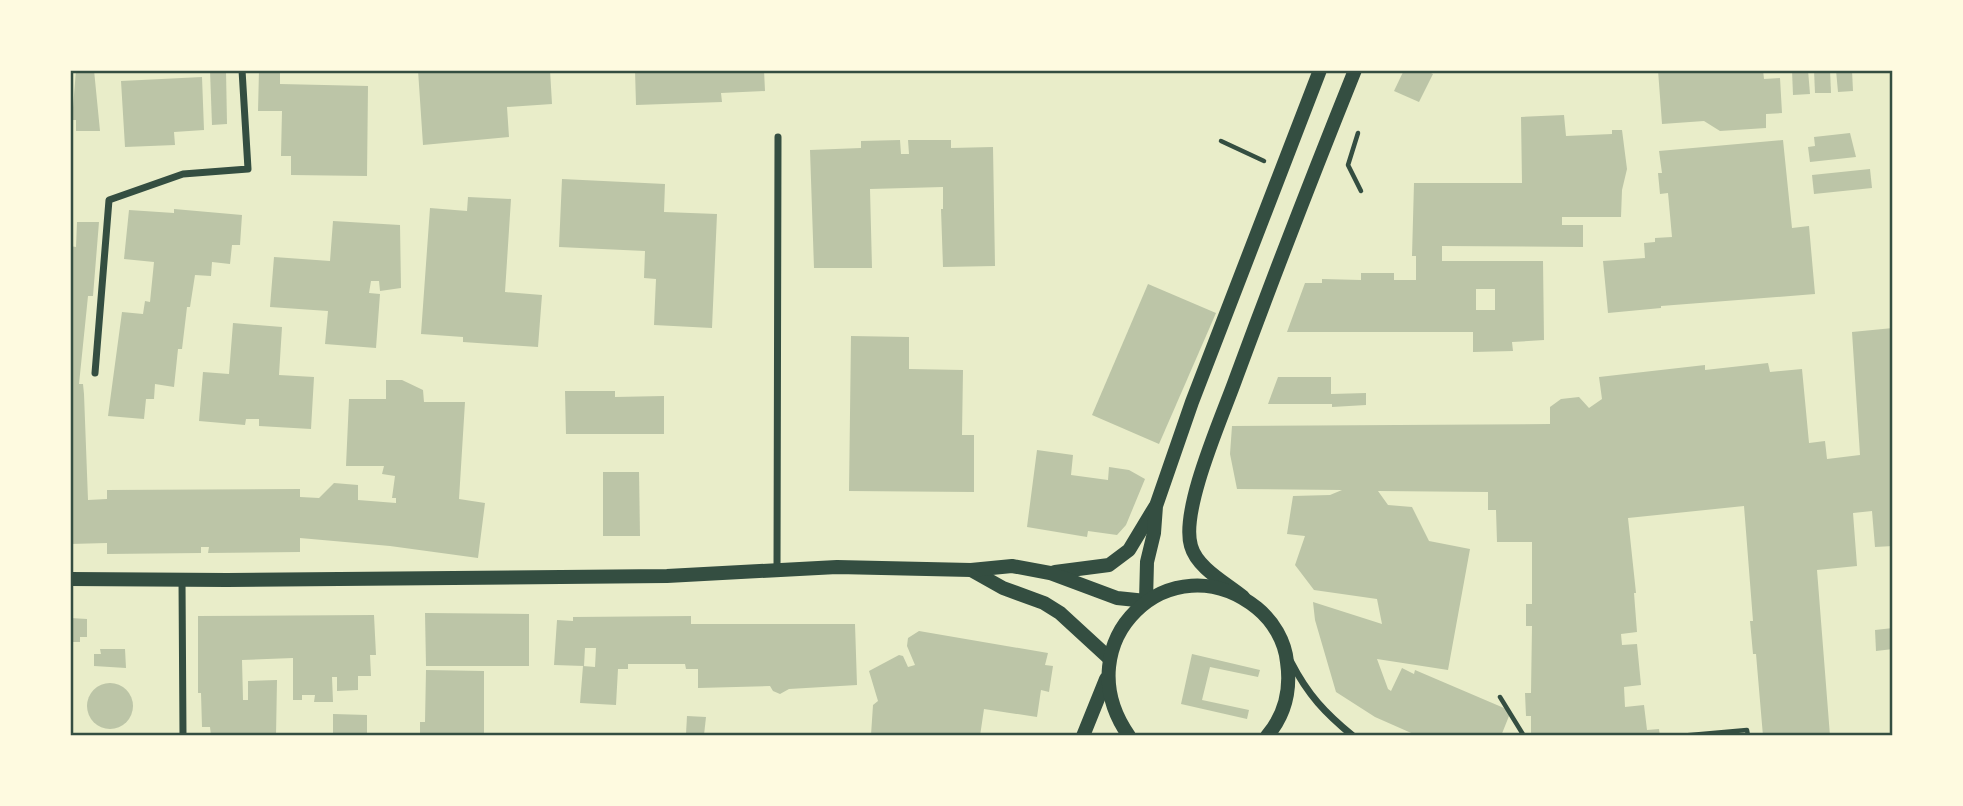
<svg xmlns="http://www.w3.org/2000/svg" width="1963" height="806" viewBox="0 0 1963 806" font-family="Mulish,sans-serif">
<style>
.building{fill:#bcc5a7;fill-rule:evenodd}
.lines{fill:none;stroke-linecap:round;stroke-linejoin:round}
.path{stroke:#344e41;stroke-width:4.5}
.minor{stroke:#344e41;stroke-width:7}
.secondary{stroke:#344e41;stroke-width:14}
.neatline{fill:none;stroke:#344e41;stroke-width:2.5}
</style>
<rect width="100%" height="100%" fill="#e9edc9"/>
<g class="building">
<polygon points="76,70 94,70 100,131 76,131 76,120 72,120"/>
<polygon points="210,70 226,70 227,124 212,125"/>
<polygon points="259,70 280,70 280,84 368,86 367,176 291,175 291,156 281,156 282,111 258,111"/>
<polygon points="418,70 550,70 552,104 507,107 509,137 423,145"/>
<polygon points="635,70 764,70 765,91 721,93 722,102 636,105"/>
<polygon points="1404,70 1425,70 1433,74 1419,102 1394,91"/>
<polygon points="1658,70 1763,70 1764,79 1780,78 1782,113 1766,114 1766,128 1720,131 1704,121 1662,124"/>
<polygon points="1792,70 1808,70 1810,94 1793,95"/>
<polygon points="1814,70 1830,70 1831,93 1815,93"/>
<polygon points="1836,70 1852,70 1853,91 1838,92"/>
<polygon points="202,77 204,130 174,132 175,145 125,147 121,81"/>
<path d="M1564 115 1566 136 1612 134V130H1622L1627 169 1622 190 1621 217H1562V225H1583V247L1442 246V261H1543L1544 340 1512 342 1513 351 1473 352V332H1287L1305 283H1322V279L1361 280V273H1394V280H1416V256H1412L1414 183H1522L1521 117ZM1476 289H1495V310H1476Z"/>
<polygon points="1850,133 1856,157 1810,162 1808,147 1815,146 1814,137"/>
<polygon points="900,140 901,154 909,154 908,140 951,140 951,148 993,147 995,266 943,267 941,209 943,209 943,187 870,189 872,268 814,268 810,150 861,148 861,141"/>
<polygon points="1783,140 1792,228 1809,226 1815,294 1661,306 1661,308 1608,313 1603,261 1645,258 1644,243 1655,242 1655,238 1672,237 1668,193 1660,194 1658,173 1662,173 1659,151"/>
<polygon points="1870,169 1872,188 1814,194 1812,175"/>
<polygon points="562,179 665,184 664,212 717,214 712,328 654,325 656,279 644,278 645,251 559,247"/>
<polygon points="468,197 511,199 505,292 542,295 538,347 463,342 463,337 421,334 430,208 467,211"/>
<polygon points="174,209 242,215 240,245 232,245 230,264 212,262 211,276 195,275 190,307 187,307 182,349 178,349 174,387 155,384 154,399 146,399 144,419 108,416 122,312 143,314 145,301 150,302 154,262 124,259 129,210 174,213"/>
<polygon points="333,221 400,225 401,288 380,291 379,281 371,281 369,293 380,294 376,348 325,344 328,311 270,307 274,257 330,261"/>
<polygon points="77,222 99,222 93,296 88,296 79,384 83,384 84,394 88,500 107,499 107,490 300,489 300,497 319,498 334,483 358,485 358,500 396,503 396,498 392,498 395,476 382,474 384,466 346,466 349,399 386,399 386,380 402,380 423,390 424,402 465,402 459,499 485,503 478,558 390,546 300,538 300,552 208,553 209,547 201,547 201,553 107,554 107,543 70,544 70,246 76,247"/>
<polygon points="1148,284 1216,313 1159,444 1092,415"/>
<polygon points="233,323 282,327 279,375 314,377 311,429 259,426 259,419 246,419 245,425 199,421 203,372 229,374"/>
<polygon points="1893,328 1893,546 1875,547 1872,511 1853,513 1857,566 1817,570 1830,736 1763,736 1756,654 1753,654 1750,621 1753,621 1744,506 1628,518 1636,593 1634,593 1637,632 1621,634 1622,645 1637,644 1641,685 1624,687 1625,707 1644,705 1647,730 1659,729 1660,736 1528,736 1527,733 1531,733 1531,716 1526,716 1525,693 1531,693 1532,626 1526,626 1526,604 1532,604 1532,542 1497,542 1496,510 1488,510 1488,492 1378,491 1388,505 1412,507 1429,541 1470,549 1448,670 1377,659 1388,689 1391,691 1402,668 1414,674 1415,670 1511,711 1501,736 1418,736 1375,717 1336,692 1315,620 1313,602 1382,624 1377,599 1314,590 1295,565 1305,536 1287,534 1293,496 1330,495 1342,490 1237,489 1230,454 1232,426 1550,424 1550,407 1561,399 1579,397 1589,408 1602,399 1599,377 1705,365 1705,370 1768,363 1770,372 1802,369 1809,443 1825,441 1827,459 1860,455 1852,332"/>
<polygon points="851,336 909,337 909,369 963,370 962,435 974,435 974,492 849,491"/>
<polygon points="1278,377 1331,377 1331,394 1366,393 1366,405 1332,407 1332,404 1268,404"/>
<polygon points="565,391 615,391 615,397 664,396 664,434 566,434"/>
<polygon points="1037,450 1073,455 1071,475 1108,480 1109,467 1129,470 1145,479 1126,525 1117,535 1088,531 1087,537 1027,527"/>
<polygon points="603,472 639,472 640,536 603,536"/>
<polygon points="425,613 529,614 529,666 426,666"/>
<polygon points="374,615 376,655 370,655 371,676 358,676 358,690 337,691 337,677 332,677 333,702 314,702 315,695 302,695 302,700 293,700 293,658 242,660 243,700 248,700 248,681 277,680 276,736 211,736 210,727 202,727 201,693 198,693 198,616"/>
<polygon points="691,616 691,624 855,624 857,685 789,689 780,694 773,691 770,686 698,688 698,669 686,669 685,664 628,664 628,669 618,669 616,705 580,703 583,666 595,667 596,648 585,648 584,666 554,665 557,620 573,621 573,617"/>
<polygon points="70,618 87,619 87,637 80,637 80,642 70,642"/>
<polygon points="1893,628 1893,649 1876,651 1875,630"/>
<polygon points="919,631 1048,653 1045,665 1053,666 1049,692 1041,690 1037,717 984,709 980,736 871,735 873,705 878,701 869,671 899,655 903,656 908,667 915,665 907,646 908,638"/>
<polygon points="100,649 125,649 126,668 94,666 94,654 101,654"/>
<polygon points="1192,654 1260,670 1258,677 1210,667 1202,700 1249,710 1247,719 1181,704"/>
<polygon points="426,670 484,671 484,736 420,736 420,722 425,722"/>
<circle cx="110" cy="706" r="23"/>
<polygon points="333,714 367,715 367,736 333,736"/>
<polygon points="687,716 706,717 704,735 686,734"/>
</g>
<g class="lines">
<g class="path">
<polyline points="1358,133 1348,165 1361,191"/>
<polyline points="1221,141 1264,161"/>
<polyline points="1500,697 1524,736"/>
<polyline points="1679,736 1747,730 1748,736"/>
</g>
<g class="minor">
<polyline points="95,373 109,200 183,174 248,169 242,70"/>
<polyline points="777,570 778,137"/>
<polyline points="182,580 183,736"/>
<path d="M1291 662C1308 695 1325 713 1353 736"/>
</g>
<g class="secondary">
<polyline points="971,570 1003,588 1044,603 1060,613 1109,658"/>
<polyline points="1055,572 1109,565 1129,550 1155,507"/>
<polyline points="70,579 227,580 667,576 837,567 971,570 1012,566 1050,573 1117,598 1146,601"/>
<path d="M1243 597C1226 583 1197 568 1191 546 1180 510 1223 415 1236 378 1274 275 1314 172 1355 70"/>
<polyline points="1146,601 1147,562 1154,533 1156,506 1192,402 1320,70"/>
<polyline points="1083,736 1106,679"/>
<path d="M1129 736C1063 642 1171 539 1257 608 1273 621 1285 641 1287 662 1291 689 1285 715 1267 736"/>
</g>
</g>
<rect width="1963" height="806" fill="none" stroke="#fefae0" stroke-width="144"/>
<rect x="72" y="72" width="1819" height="662" class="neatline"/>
</svg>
